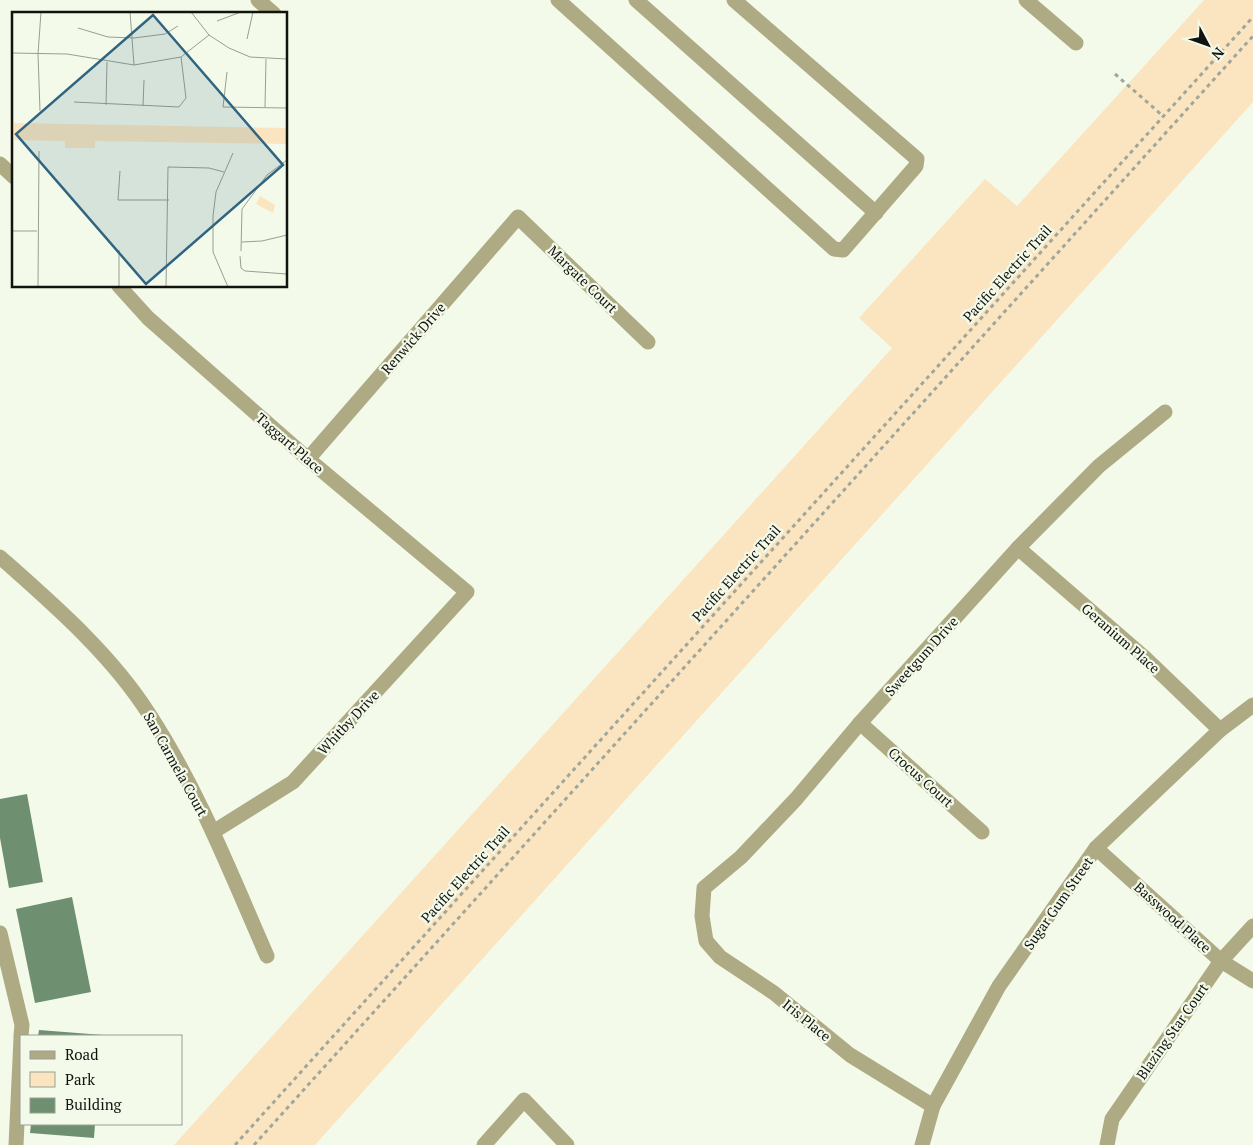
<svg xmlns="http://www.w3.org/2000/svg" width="1253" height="1145" viewBox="0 0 1253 1145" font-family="'PT Serif',serif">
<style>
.green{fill:#fbe5c0}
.building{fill:#6e9071}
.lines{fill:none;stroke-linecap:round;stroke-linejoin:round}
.path{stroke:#a1a69a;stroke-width:3;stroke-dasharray:4 4;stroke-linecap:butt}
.minor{stroke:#aeaa83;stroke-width:15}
.labels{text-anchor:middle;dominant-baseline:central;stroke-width:4.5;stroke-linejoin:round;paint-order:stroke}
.street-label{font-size:14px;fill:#11130e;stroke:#f3faea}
.inset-road{fill:none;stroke:#999e92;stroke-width:1}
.view{fill:#306480;fill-opacity:0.15;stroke:#306480;stroke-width:2.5}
.inset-edge{fill:none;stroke:#11130e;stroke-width:2.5}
</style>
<rect width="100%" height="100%" fill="#f3faea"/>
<polygon class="green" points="1204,0 1253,0 1253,102 315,1145 174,1145 892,348 859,318 985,179 1017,206"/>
<g class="building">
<polygon points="27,794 43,882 9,888 0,838 0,799"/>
<polygon points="72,897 91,992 35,1003 16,909"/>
<polygon points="39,1030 103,1035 103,1036 38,1036"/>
<polygon points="31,1124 95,1124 94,1138 30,1133"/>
</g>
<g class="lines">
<g class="path">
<polyline points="1115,74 1163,116"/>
<polyline points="235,1145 1253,17"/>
<polyline points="254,1145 1253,36"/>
</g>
<g class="minor">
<polyline points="258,0 274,14"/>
<polyline points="558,0 834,249 843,250 916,166 917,159 734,0"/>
<polyline points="636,0 876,213"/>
<polyline points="1026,0 1076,43"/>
<polyline points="0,164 14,177"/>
<polyline points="119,286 148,318 308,459 467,592 293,782 213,832"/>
<polyline points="308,459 518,217 648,342"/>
<polyline points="1018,548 1145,658 1220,730"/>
<path d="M0 557C53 604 111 654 149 714 198 789 231 874 267 956"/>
<polyline points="860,723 982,832"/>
<polyline points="1096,848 1221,961 1253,981"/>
<polyline points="0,933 22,1025 21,1036"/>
<polyline points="933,1106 850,1055 774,993 720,957 706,941 702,916 704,888 741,857 796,799 860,723 1018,548 1099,466 1165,412"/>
<polyline points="16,1145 21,1038"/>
<polyline points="484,1145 524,1100 567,1145"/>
<polyline points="922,1145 933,1106 999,986 1096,848 1220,730 1253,705"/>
<polyline points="1107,1145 1112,1119 1221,961 1253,926"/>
</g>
</g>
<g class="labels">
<g class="street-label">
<text transform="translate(1007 273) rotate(-48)">Pacific Electric Trail</text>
<text transform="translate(583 279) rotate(44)">Margate Court</text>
<text transform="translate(413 338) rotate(-49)">Renwick Drive</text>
<text transform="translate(290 443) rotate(41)">Taggart Place</text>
<text transform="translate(736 573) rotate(-48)">Pacific Electric Trail</text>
<text transform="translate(1121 638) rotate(41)">Geranium Place</text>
<text transform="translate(921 656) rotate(-48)">Sweetgum Drive</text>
<text transform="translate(348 722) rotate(-47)">Whitby Drive</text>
<text transform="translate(176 764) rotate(61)">San Carmela Court</text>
<text transform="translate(921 777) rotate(42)">Crocus Court</text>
<text transform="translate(465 874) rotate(-48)">Pacific Electric Trail</text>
<text transform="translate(1058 903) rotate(-55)">Sugar Gum Street</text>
<text transform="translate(1173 917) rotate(42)">Basswood Place</text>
<text transform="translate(807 1020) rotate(39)">Iris Place</text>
<text transform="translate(1172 1031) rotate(-55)">Blazing Star Court</text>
</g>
</g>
<g transform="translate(12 12)">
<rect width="275" height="275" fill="#f3faea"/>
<path d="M2 111 275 116V132L83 129V136H53V129L2 128ZM248 184 263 193 261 201 244 192Z" fill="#fbe5c0"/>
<path class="inset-road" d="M118 0 122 53M179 0 197 23 217 36 238 45 275 47M205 9 229 0M66 16 96 25 122 26 153 22 166 14M235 27 241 0M0 41 55 42 122 53 169 45 197 23M215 60 211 95 275 96M62 90 167 95 174 86 169 45M94 93 95 50M131 94 132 68M253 95 254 47M28 99 26 42 29 0M108 159 106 188H157M0 219H25M230 230 250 229 275 223M229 239 230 197 255 163 275 148M228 244 229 256 233 259 275 262M26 275 27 139M107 275V238M154 275 156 155 197 156 212 160M216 275 201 240V204L204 180 221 141"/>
<path class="view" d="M141 3 271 153 134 272 4 122Z"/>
<rect width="275" height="275" class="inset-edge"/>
</g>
<rect x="20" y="1035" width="162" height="90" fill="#f3faea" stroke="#999e92"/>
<rect x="30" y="1051" width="25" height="8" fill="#aeaa83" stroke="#999e92"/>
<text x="65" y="1060" font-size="15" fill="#11130e">Road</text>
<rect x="30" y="1072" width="25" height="15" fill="#fbe5c0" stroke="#999e92"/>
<text x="65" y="1085" font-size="15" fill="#11130e">Park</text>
<rect x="30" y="1098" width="25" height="15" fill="#6e9071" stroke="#999e92"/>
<text x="65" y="1110" font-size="15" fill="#11130e">Building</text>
<g transform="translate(1208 45) rotate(131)" stroke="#f3faea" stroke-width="4" paint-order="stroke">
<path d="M0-4L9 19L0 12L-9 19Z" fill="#11130e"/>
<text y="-8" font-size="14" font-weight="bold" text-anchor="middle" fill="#11130e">N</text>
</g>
</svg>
